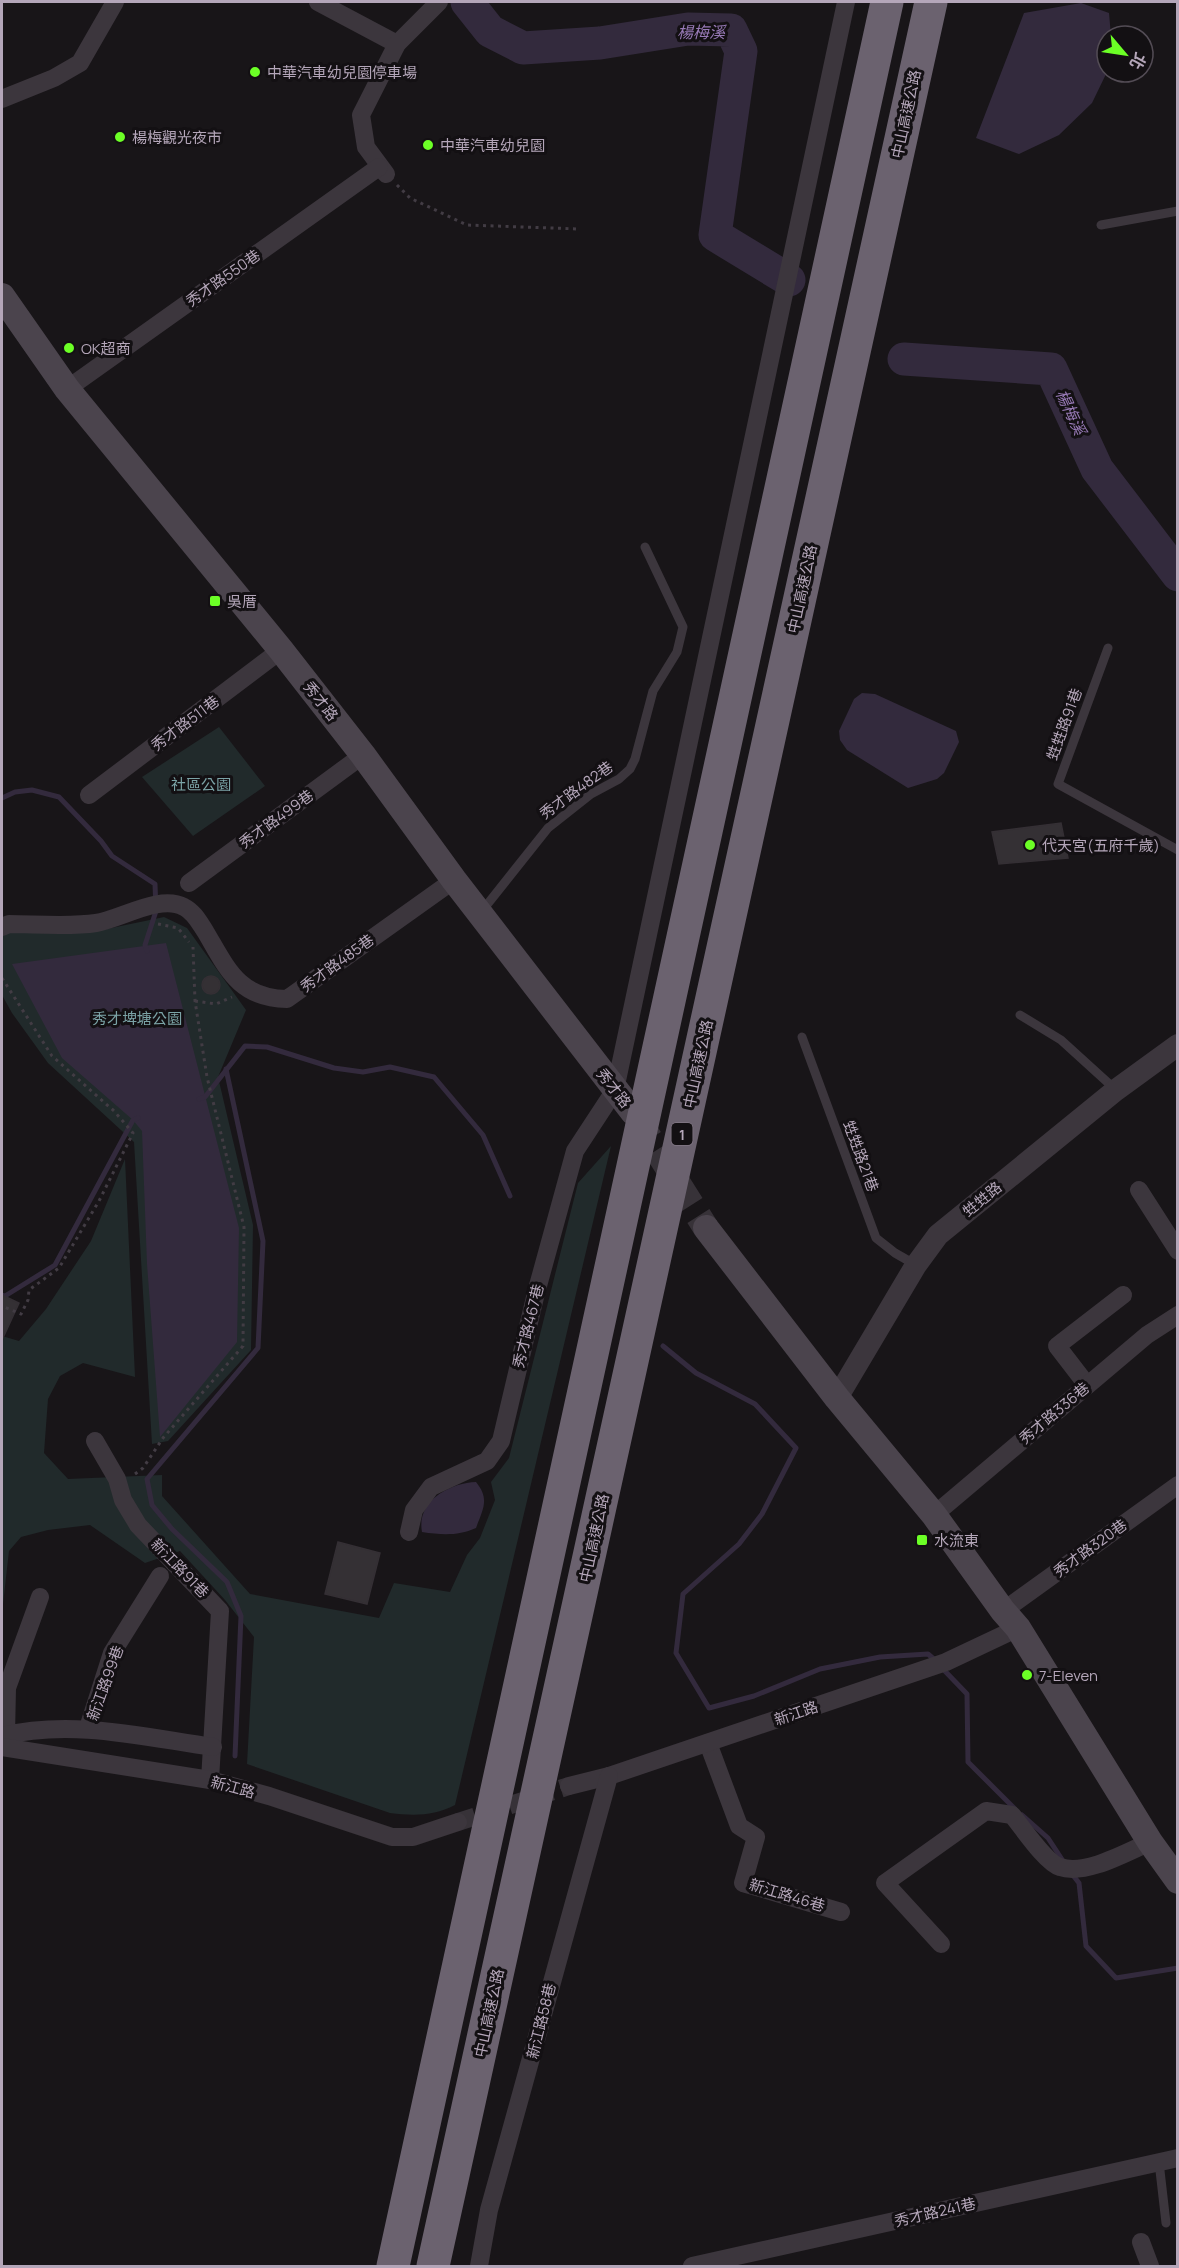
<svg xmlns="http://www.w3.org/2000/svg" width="1179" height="2268" viewBox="0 0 1179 2268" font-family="Manrope,'Noto Sans TC',sans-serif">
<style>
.green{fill:#212a2b}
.water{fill:#332a3d}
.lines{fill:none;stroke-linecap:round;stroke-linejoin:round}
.stream{stroke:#332a3d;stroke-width:5}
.river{stroke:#332a3d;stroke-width:33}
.building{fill:#343034;stroke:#342f34;stroke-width:1.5}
.minor-tunnel{stroke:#373238;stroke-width:18;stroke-dasharray:18 9;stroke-linecap:butt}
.secondary-tunnel{stroke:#373238;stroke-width:26;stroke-dasharray:26 13;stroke-linecap:butt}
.path{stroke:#423c44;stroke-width:3;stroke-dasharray:3 4.5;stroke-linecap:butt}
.service{stroke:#3c363d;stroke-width:9}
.minor{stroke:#3c363d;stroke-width:18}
.tertiary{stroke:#3c363d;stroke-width:22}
.secondary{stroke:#4b444d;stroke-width:26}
.motorway{stroke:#6b626f;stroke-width:33}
.poi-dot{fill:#6cff26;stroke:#131013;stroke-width:2}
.labels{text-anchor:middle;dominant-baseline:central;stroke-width:6;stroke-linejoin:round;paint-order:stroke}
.shield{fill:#131013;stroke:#847987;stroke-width:1.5}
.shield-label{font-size:14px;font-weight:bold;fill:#b4a6b9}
.poi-label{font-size:15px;fill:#b4a6b9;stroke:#131013;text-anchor:start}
.street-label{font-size:15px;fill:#b4a6b9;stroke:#131013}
.park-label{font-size:15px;fill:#7ba3a6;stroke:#131013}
.water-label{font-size:16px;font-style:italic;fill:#987ab7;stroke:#131013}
</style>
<rect width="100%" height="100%" fill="#181518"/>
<g class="green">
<polygon points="219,727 265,786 193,836 142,777"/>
<polygon points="164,917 187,928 246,1010 218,1077 253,1225 251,1350 168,1441 152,1444 134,1142 48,1063 12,1013 2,995 2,933 97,931"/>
<path d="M611 1146 455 1805C434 1816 414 1816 390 1813L247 1764 254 1637 225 1600 180 1551 145 1563 90 1525 48 1530 21 1537 9 1551 2 1613V1336L19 1341 46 1309 91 1241 125 1159 135 1377 83 1363 60 1376 48 1399 44 1453 68 1479 162 1475V1496L250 1594 379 1618 394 1583 450 1592 467 1555 480 1538 495 1500 491 1482 509 1458 578 1183Z"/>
</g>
<g class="water">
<polygon points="1081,3 1109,13 1111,36 1107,36 1107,72 1092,103 1059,135 1019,154 976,138 1024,13"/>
<polygon points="862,693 875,694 956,731 959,742 944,773 937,779 908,788 847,750 840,740 839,731 854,699"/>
<polygon points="166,943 239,1228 237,1342 160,1437 147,1264 142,1131 133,1120 62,1058 12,964"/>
<path d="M476 1482C490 1499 483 1509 476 1528 458 1536 442 1535 422 1532 416 1501 450 1483 476 1482Z"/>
</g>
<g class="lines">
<g class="stream">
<polyline points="2,798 15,792 32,790 59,797 101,841 112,856 155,884 156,911 145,945 147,951"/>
<polyline points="226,1069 263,1241 258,1348 147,1479 152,1505 172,1529 227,1582 241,1616 235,1756"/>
<polyline points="199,1099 205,1097 245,1046 267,1047 334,1068 363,1072 390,1067 434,1077 483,1135 510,1196"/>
<polyline points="2,1295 5,1296 55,1265 133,1120 138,1118"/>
<polyline points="663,1346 696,1373 755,1404 796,1448 762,1514 739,1544 683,1594 676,1653 709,1708 754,1696 820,1669 880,1657 928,1654 936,1661"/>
<polyline points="942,1668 967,1694 968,1762 1015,1809"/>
<polyline points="1022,1815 1048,1838 1065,1864"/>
<polyline points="1072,1874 1079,1883 1086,1946 1116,1978 1178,1968"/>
</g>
<g class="river">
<polyline points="467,2 490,31 523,48 600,43 688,29 731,30 741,51 715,235 789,280"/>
<polyline points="904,359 1051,369 1097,469 1178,575"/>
</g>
</g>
<g class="building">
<polygon points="1061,823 1068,858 999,864 992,832"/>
<circle cx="211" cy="985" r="9"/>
<polygon points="2,1295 19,1303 2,1340"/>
<polygon points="338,1542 380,1553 367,1604 325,1594"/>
</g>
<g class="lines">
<polyline class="minor-tunnel" points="458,1822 569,1786"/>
<polyline class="secondary-tunnel" points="636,1117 706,1228"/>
<g class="path">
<polyline points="397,185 410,198 467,225 579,229"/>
<polyline points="158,924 178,928 189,942"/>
<polyline points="2,978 52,1056 114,1111 133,1133 99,1201 59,1268 29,1290 28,1300 21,1314 2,1306"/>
<polyline points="195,1001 216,1004 232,997"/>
<polyline points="135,1474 143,1468 163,1438 243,1346 244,1227 207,1077 195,1001 193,947"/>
</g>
<g class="service">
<polyline points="1101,225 1178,211"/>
<polyline points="1108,648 1058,784 1178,850"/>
<polyline points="482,911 548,828 591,794 619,779 630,769 635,759 653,691 677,652 683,627 645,547"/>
<polyline points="1020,1015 1061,1040 1116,1090"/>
<polyline points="802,1037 876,1238 895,1253 916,1265"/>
<polyline points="1159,2162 1166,2223"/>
</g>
<g class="minor">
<polyline points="318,2 397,44"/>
<polyline points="2,99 54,78 80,63 115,2"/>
<polyline points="386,174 366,147 361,115 397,44 439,2"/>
<polyline points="67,389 379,167"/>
<polyline points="89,795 281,650"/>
<polyline points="189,883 363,755"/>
<path d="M2 927 9 924C34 924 71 927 96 923 121 919 160 894 184 907 194 912 199 922 205 931 227 968 238 998 287 999L454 880"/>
<polyline points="1139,1190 1178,1251"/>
<polyline points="1087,1385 1057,1346 1123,1295"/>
<polyline points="95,1441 117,1479 123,1500 138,1525 220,1611 210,1780"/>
<polyline points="934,1515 1147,1335 1178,1315"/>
<polyline points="409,1532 414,1510 431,1487 487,1461 501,1441 536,1293 575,1151 615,1090 846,2"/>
<polyline points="1003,1611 1178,1485"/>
<polyline points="88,1728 112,1653 160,1576"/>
<polyline points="6,1735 7,1688 40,1597"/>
<path d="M2 1736C72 1719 143 1737 213 1747"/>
<polyline points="708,1743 739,1826 756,1837 743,1883 841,1912"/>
<polyline points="2,1747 210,1780 269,1796 392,1837 413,1837 458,1822"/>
<polyline points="569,1786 609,1776 946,1662 1018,1628"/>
<path d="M941 1944 885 1883 986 1811 1012 1815C1022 1827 1046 1863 1060 1867 1085 1876 1127 1852 1150 1842"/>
<polyline points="1141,2242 1150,2266"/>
<polyline points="479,2266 489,2210 609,1776"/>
<polyline points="692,2266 1178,2158"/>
</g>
<polyline class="tertiary" points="837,1398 916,1265 938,1235 1116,1090 1178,1045"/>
<g class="secondary">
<polyline points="2,296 67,389 281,650 363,755 454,880 633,1112"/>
<polyline points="706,1228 837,1398 934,1515 1003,1611 1018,1628 1150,1842 1178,1881"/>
</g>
<g class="motorway">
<polyline points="393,2266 887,2"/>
<polyline points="433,2266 931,2"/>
</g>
</g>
<g class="poi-dot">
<circle cx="255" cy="72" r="6"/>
<circle cx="120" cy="137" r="6"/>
<circle cx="428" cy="145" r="6"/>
<circle cx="69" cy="348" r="6"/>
<rect x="209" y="595" width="12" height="12" rx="3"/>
<circle cx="1030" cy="845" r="6"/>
<rect x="916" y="1534" width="12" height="12" rx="3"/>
<circle cx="1027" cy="1675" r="6"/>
</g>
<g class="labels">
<rect class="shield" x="671.5" y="1123" width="21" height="22" rx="4.5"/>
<g class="shield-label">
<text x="682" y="1134">1</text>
</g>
<g class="poi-label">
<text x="267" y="72">中華汽車幼兒園停車場</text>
<text x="132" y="137">楊梅觀光夜市</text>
<text x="440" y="145">中華汽車幼兒園</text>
<text x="81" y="348">OK超商</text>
<text x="227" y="601">吳厝</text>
<text x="1042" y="845">代天宮(五府千歲)</text>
<text x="934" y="1540">水流東</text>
<text x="1039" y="1675">7-Eleven</text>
</g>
<g class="street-label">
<text transform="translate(906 114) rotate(-78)">中山高速公路</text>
<text transform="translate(223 278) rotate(-35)">秀才路550巷</text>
<text transform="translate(802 589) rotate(-78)">中山高速公路</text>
<text transform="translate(321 701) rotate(52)">秀才路</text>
<text transform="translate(185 723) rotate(-37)">秀才路511巷</text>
<text transform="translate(1064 724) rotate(-70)">甡甡路91巷</text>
<text transform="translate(576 790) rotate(-36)">秀才路482巷</text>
<text transform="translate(276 819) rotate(-36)">秀才路499巷</text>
<text transform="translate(337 963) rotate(-36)">秀才路485巷</text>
<text transform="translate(698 1064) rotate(-78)">中山高速公路</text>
<text transform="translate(614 1088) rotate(52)">秀才路</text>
<text transform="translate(861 1156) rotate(70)">甡甡路21巷</text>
<text transform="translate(982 1199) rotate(-39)">甡甡路</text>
<text transform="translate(528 1326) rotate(-76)">秀才路467巷</text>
<text transform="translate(1054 1413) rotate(-40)">秀才路336巷</text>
<text transform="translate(594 1538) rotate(-78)">中山高速公路</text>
<text transform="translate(1090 1548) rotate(-36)">秀才路320巷</text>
<text transform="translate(180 1568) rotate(46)">新江路91巷</text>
<text transform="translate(105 1683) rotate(-70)">新江路99巷</text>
<text transform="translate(796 1713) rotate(-19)">新江路</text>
<text transform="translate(233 1787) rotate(15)">新江路</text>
<text transform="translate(787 1895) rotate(17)">新江路46巷</text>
<text transform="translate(489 2013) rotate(-78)">中山高速公路</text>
<text transform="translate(541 2021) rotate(-76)">新江路58巷</text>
<text transform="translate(935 2212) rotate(-13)">秀才路241巷</text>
</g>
<g class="park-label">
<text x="201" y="784">社區公園</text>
<text x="137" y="1018">秀才埤塘公園</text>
</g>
<g class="water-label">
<text x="701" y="32">楊梅溪</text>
<text transform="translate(1071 412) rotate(65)">楊梅溪</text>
</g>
</g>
<rect width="1179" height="2268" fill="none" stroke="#b4a6b9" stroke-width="6"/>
<g transform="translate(1125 54) rotate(119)"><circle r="28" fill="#131013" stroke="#534c55" stroke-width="1.5"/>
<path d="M0-4.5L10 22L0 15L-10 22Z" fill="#6cff26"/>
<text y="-9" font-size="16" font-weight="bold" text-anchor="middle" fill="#b4a6b9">北</text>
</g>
</svg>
